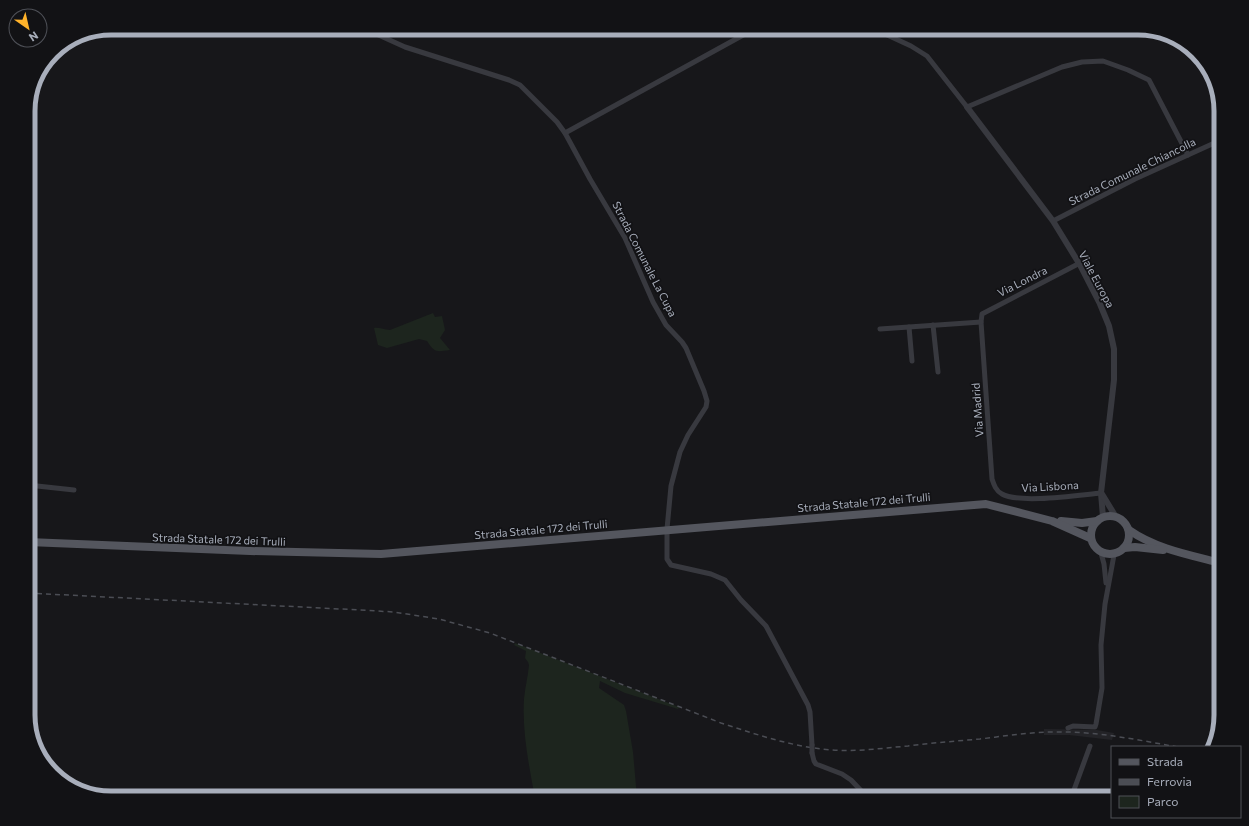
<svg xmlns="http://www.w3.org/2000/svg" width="1249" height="826" viewBox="0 0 1249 826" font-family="Commissioner,sans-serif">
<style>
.built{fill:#232327}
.green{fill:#1d251e}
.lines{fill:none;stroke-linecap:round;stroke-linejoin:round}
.minor{stroke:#38393f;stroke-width:5}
.tertiary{stroke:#38393f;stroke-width:6}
.primary{stroke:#54565e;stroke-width:8}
.rail{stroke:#4b4d54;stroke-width:1.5;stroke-dasharray:5 4;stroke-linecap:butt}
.minor-bridge{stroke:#38393f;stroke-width:5}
.labels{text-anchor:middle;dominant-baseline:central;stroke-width:3.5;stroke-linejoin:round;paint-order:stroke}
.street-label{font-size:11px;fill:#a8aebb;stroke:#121215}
.rim{fill:none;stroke:#a8aebb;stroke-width:5}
</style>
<rect width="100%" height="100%" fill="#17171a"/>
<polygon class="built" points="1044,729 1097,730 1114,733 1112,740 1069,735 1044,735"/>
<g class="green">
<path d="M433 313 435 317 442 316 445 330 440 338 450 350C436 352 435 353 427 341L419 339 387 348 378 345 374 328C379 327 384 330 390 330Z"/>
<path d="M515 643 679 707 678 709 625 693 600 681 599 688 624 705 626 711 633 752 637 798H535C529 766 522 732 524 699 525 688 528 676 529 665L528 662 525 658 526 651 514 645Z"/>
</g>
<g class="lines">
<g class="minor">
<polyline points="363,28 405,47 509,80 520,85 557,122 565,133 590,179 625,238 653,302 666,325 682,342 686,348 704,391 707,401 706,407 688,435 680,452 671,486 667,529 667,559 671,565 711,574 725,580 741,600 766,626 808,705 810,712 812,745"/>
<polyline points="872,28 911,46 927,56 967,107 1062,67 1082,62 1103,61 1128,70 1149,80 1188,155"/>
<polyline points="565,133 756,28"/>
<polyline points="1053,221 1135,179 1221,140"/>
<path d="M1078 264 982 314 981 322 992 479C994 485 996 491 1002 494 1019 504 1079 495 1101 493"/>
<polyline points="933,325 938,372"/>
<polyline points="909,327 912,361"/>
<polyline points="880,329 981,322"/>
<polyline points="28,485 74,490"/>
<polyline points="1101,553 1104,564 1106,583"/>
<polyline points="1068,728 1073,726 1095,727 1096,724 1102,688 1101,645 1105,604 1114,555"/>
<polyline points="812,753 814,761 816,764 842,774 851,780 868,798"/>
<polyline points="1071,798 1090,746"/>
</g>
<g class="tertiary">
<polyline points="967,107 1053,221 1080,265 1100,304 1109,326 1114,349 1114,380 1101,493 1103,517"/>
<polyline points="1102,494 1116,517"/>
</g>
<g class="primary">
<circle cx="1110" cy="535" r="19"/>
<polyline points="1061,521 1082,523 1097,521"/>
<path d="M1129 530C1156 549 1190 555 1221 563"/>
<polyline points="28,542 250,551 381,554 986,504 1052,521 1090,538"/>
<polyline points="1124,548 1135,547 1163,550"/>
</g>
<path class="rail" d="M28 593 360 610 394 612 439 619 490 633 721 723C758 735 793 747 832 750 857 752 883 748 908 746 932 743 956 741 980 739 1005 736 1030 732 1055 732 1096 731 1138 740 1178 747"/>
<polyline class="minor-bridge" points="812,753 812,745"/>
</g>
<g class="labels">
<g class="street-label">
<text transform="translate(1132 171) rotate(-26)">Strada Comunale Chiancolla</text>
<text transform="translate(645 259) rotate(63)">Strada Comunale La Cupa</text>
<text transform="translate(1097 279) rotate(62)">Viale Europa</text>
<text transform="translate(1022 281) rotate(-27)">Via Londra</text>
<text transform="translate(977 410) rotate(-94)">Via Madrid</text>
<text transform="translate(1050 486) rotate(-3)">Via Lisbona</text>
<text transform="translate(864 502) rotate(-5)">Strada Statale 172 dei Trulli</text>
<text transform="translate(541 529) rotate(-5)">Strada Statale 172 dei Trulli</text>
<text transform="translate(219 539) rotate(2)">Strada Statale 172 dei Trulli</text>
</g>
</g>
<path d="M0 0H1249V826H0ZM111 35H1138A76 76 0 0 1 1214 111V715A76 76 0 0 1 1138 791H111A76 76 0 0 1 35 715V111A76 76 0 0 1 111 35Z" fill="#121215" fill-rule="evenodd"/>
<path class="rim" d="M111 35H1138A76 76 0 0 1 1214 111V715A76 76 0 0 1 1138 791H111A76 76 0 0 1 35 715V111A76 76 0 0 1 111 35Z"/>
<rect x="1111" y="746" width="130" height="72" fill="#121215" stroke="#4e5057"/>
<rect x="1119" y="759" width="20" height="6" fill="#54565e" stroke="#4e5057"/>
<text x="1147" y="766" font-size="12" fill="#a8aebb">Strada</text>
<rect x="1119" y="779" width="20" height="6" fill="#4b4d54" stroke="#4e5057"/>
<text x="1147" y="786" font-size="12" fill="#a8aebb">Ferrovia</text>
<rect x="1119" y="796" width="20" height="12" fill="#1d251e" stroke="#4e5057"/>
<text x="1147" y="806" font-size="12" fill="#a8aebb">Parco</text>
<g transform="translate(28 28) rotate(146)"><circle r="19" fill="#121215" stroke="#4e5057"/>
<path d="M0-3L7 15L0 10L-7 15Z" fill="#ffb22a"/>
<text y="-6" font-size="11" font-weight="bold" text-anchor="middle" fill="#a8aebb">N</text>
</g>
</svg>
